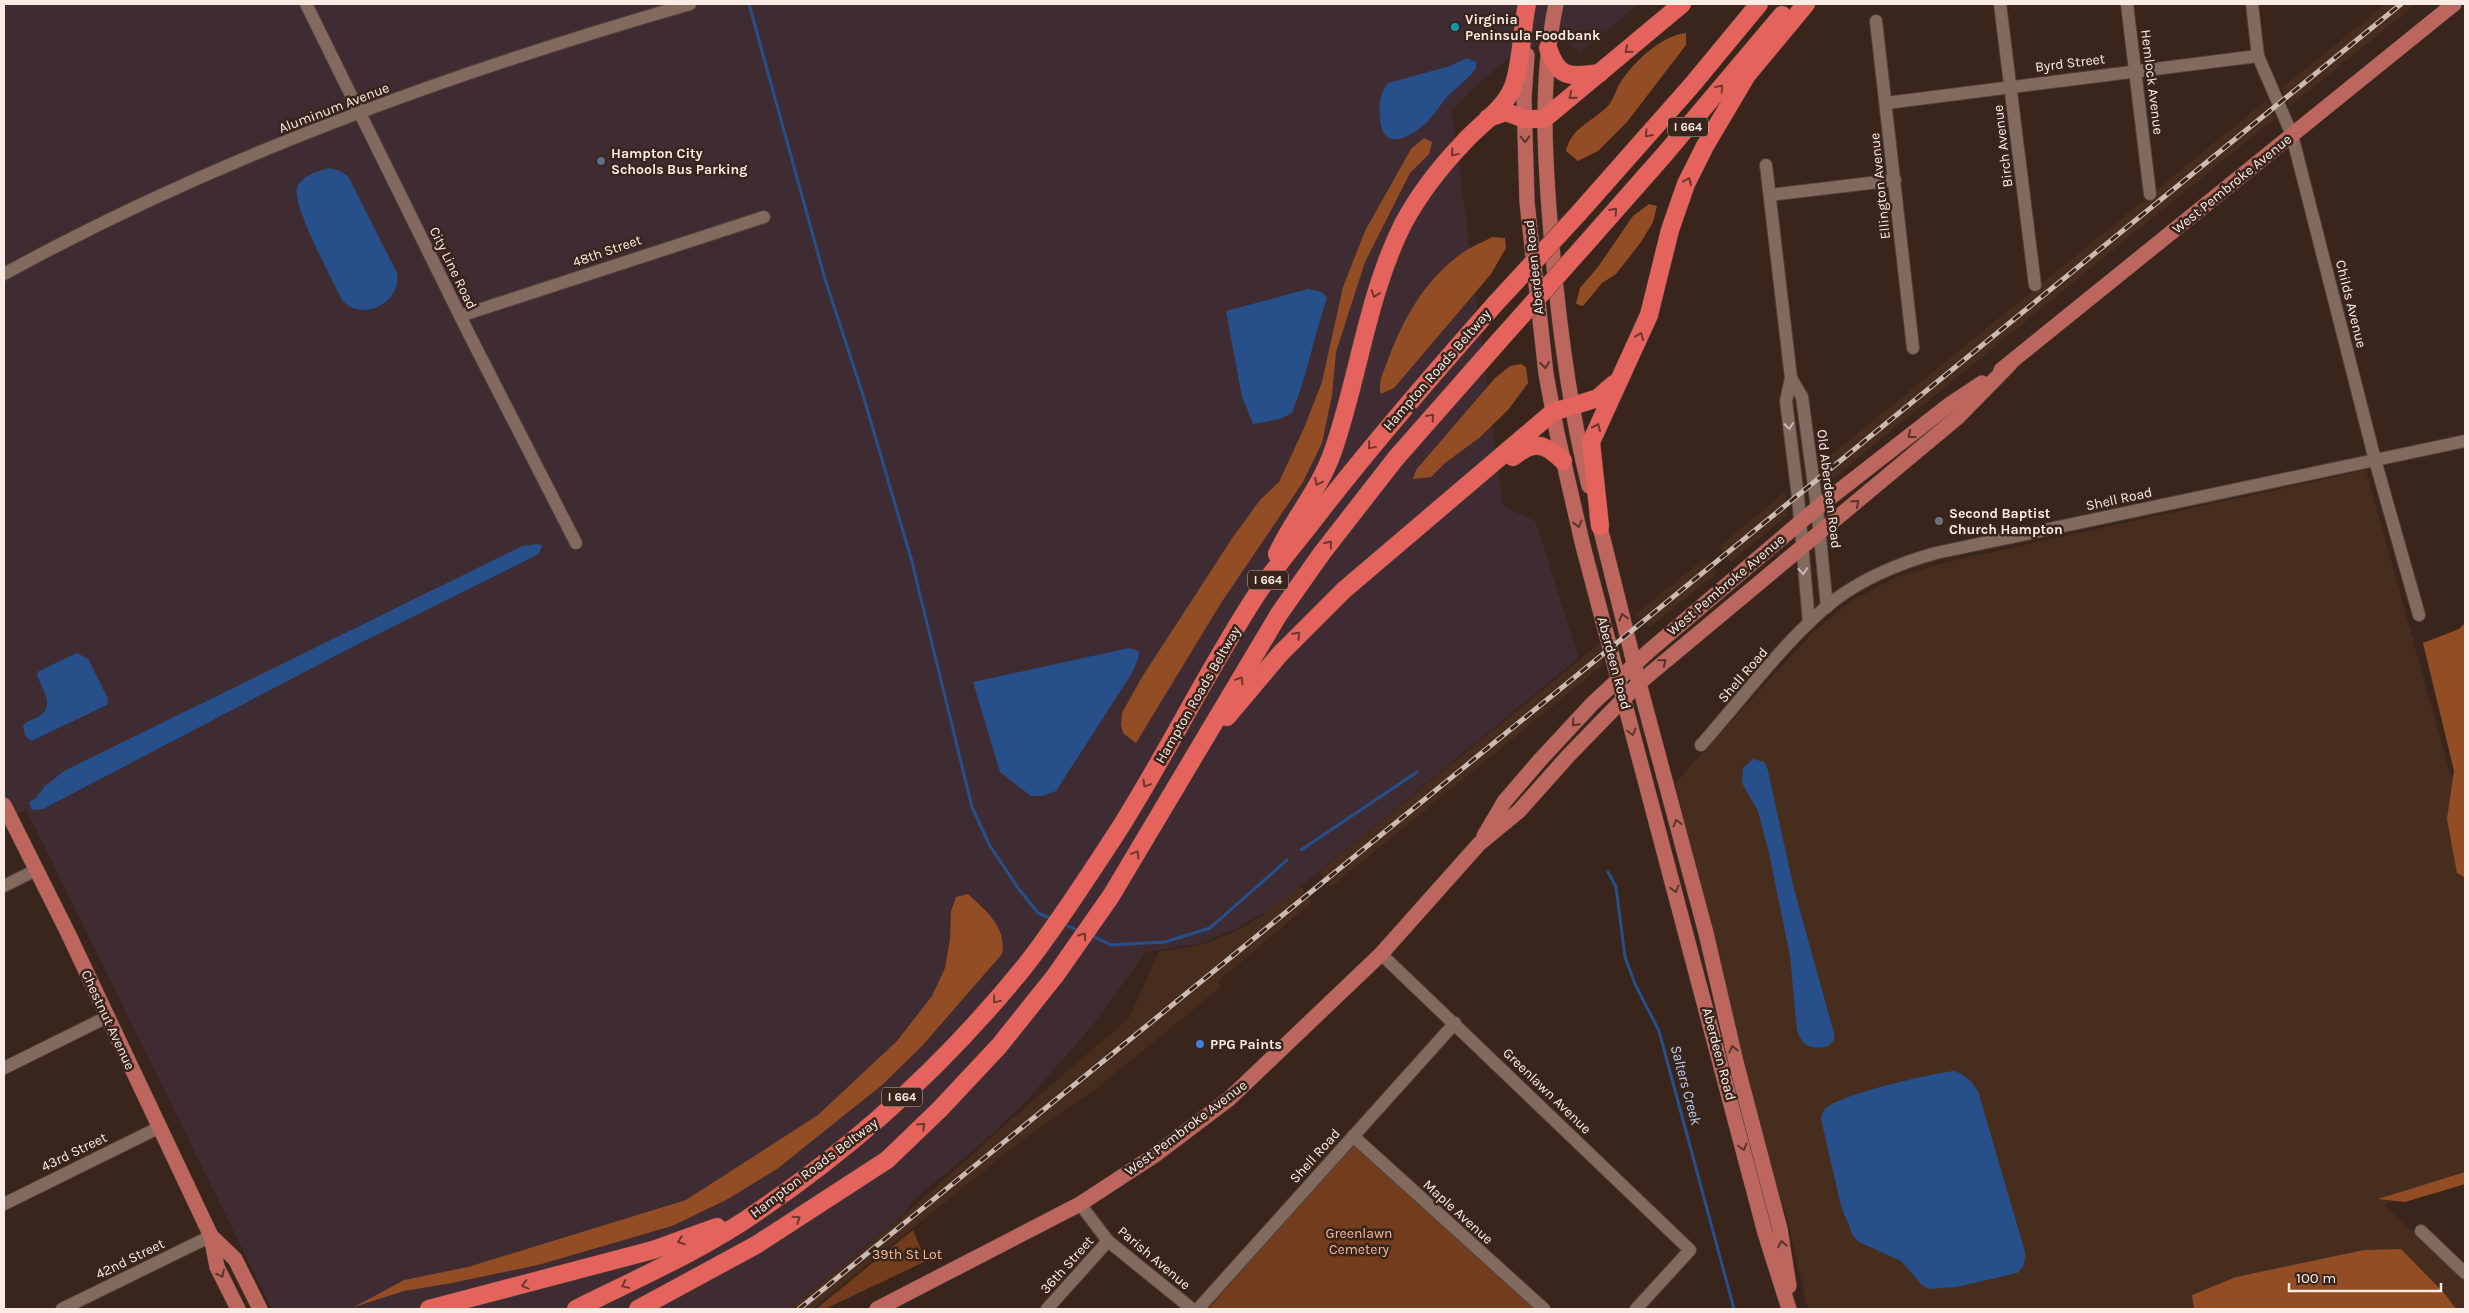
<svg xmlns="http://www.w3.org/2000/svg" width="2469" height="1313" viewBox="0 0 2469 1313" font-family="Karla,sans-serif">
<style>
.built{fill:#472d1e}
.industrial{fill:#3f2c33}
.green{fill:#733c1c}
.forest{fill:#924d24}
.water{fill:#274f8a}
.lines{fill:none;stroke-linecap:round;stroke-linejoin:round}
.stream{stroke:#274f8a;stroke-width:3}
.minor-casing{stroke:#54433b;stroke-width:14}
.major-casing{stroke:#54433b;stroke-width:16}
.highway-casing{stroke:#54433b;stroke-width:19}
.minor{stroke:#826a5e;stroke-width:12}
.major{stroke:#bd665d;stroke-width:15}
.highway{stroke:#e4635c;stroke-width:18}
.rail-casing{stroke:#cabbb3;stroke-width:5}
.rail{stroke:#39251b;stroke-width:3;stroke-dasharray:9;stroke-linecap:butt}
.highway-bridge-casing{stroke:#54433b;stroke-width:19;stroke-linecap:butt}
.highway-bridge{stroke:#e4635c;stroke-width:18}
.oneway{stroke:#6c382e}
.oneway2{stroke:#5a352c}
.oneway3{stroke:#cab8af}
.culture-dot{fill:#0f9aa8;stroke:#39251b;stroke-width:2}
.service-dot{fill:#5c6f8a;stroke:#39251b;stroke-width:2}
.worship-dot{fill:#6b7280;stroke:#39251b;stroke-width:2}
.shop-dot{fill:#3f7fe0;stroke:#39251b;stroke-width:2}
.labels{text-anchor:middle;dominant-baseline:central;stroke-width:5;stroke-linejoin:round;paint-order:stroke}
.shield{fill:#39251b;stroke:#c0b0a8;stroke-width:1}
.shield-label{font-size:12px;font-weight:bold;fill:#faece5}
.poi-label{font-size:14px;font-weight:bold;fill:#faece5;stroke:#39251b;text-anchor:start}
.street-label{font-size:14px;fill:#faece5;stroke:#39251b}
.park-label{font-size:14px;fill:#f5b999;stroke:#39251b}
.water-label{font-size:15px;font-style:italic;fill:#b6cdf0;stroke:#39251b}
</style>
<rect width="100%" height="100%" fill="#39251b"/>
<g class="built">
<polygon points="2385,4 2416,4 2290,106 2282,88"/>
<polygon points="2267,100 2275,118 1832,479 1820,464"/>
<polygon points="2366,470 2451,777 2465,773 2465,1180 2385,1205 2465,1282 2465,1309 1808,1309 1787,1218 1761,1134 1675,783 1812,633 1851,601 1894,578 1947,562"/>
<polygon points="1785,492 1787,515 1731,562 1719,547"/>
<polygon points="1705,558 1717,573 1650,627 1635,615"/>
<polygon points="1600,643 1603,665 1331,887 1319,872"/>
<polygon points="1301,887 1312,902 1217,982 1221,987 1097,1088 1025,1138 812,1309 789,1309 903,1216 1012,1119 1129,1018 1159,951 1190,947 1215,940 1248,925"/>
</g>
<polygon class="industrial" points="4,4 1639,4 1580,52 1559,37 1511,56 1472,89 1452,111 1503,506 1535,521 1579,658 1300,887 1270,909 1236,929 1199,944 1146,952 1092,1026 1025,1102 978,1147 912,1201 905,1213 789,1309 272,1309 26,809 4,820"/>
<g class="green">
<polygon points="1354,1144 1537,1309 1208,1309"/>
<polygon points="913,1230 926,1261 825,1309 816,1309"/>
</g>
<g class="forest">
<path d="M1686 33V45L1627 122 1598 151 1578 161 1566 151C1571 128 1590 123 1607 107 1614 100 1616 88 1622 80 1636 60 1661 36 1686 33Z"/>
<polygon points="1424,138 1432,142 1429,154 1410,173 1365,262 1336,352 1332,395 1322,443 1303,482 1221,603 1136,743 1123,733 1121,725 1122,713 1142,677 1233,537 1260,500 1279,482 1304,428 1322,382 1343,287 1365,231 1411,149"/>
<polygon points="1649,204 1657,206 1653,222 1641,242 1616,274 1602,283 1583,306 1576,304 1580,288 1598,267 1633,216"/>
<path d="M1492 237 1505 238 1506 248 1491 274 1394 388 1381 394C1377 382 1385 369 1389 357 1404 318 1424 282 1458 256 1468 248 1481 243 1492 237Z"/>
<polygon points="1521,364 1526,367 1528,383 1508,410 1479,438 1445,463 1431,477 1413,479 1416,470 1495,378 1510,366"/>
<polygon points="2465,623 2465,877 2464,877 2457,873 2447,819 2454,771 2423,643 2459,629"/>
<path d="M968 894C986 911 1007 927 1002 954L922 1046 882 1085 777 1169 726 1200 672 1226 538 1265 452 1283 404 1291 354 1307 404 1280 468 1267 686 1200 818 1115 897 1041 932 996 945 968 950 939 951 911 956 897Z"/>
<polygon points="2465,1172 2465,1184 2405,1202 2378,1199"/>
<polygon points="2401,1249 2445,1294 2456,1309 2194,1309 2192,1295 2236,1277 2364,1250"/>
</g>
<g class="water">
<path d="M1467 58 1476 62V68C1468 80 1456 87 1446 98 1440 105 1434 115 1427 122 1411 137 1383 153 1380 119 1379 106 1379 94 1388 83L1450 66Z"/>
<path d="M329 168 340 171 348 176 397 273C402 303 362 323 342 300 333 281 292 205 297 188 301 176 318 171 329 168Z"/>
<path d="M1308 289 1322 292 1327 298C1314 336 1307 375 1292 413L1280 419 1253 424 1242 397 1226 311Z"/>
<polygon points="537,544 542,545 539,554 358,644 43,809 32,810 29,802 36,798 44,787 64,771 522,546"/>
<polygon points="1129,648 1139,651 1138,659 1132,673 1056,791 1042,796 1031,796 1000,772 973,682"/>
<path d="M77 653 88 659 108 699 107 705 31 741 25 735 23 725C28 720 35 720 41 715 56 704 39 685 37 674L39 671Z"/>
<path d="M1753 759 1764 762 1767 767 1794 889 1834 1033V1040L1828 1046C1812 1050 1802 1047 1797 1030L1790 956 1769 853 1758 811 1742 783 1743 768Z"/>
<path d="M1953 1071C1966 1074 1971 1081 1978 1091L2025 1252C2025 1261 2025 1268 2017 1273L1957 1287 1929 1289 1922 1285 1901 1261 1859 1242 1853 1236 1841 1206 1821 1119C1822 1113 1823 1110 1829 1106 1850 1092 1926 1075 1953 1071Z"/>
</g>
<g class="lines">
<g class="stream">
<polyline points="749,4 825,279 863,395 912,562 972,807 990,846 1018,888 1038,913 1052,919"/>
<polyline points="1301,850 1417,772"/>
<polyline points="1608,872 1616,887 1625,957 1635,984 1659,1031 1734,1309"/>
<polyline points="1062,923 1079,931"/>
<polyline points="1090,935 1111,945 1165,942 1210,928 1287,860"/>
</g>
<g class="minor-casing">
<g id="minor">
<polyline points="306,4 469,334 576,543"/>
<polyline points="2000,4 2035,285"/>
<polyline points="2127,4 2150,194"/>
<polyline points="2252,4 2258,56 2292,135 2375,460 2419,615"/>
<polyline points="1876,21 1913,348"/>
<polyline points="1886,103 2258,56"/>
<polyline points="1766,165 1791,378 1786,401 1798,497 1809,623"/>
<polyline points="1770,195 1895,180"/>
<path d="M4 274C219 156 454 72 690 4"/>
<polyline points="460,316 764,217"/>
<polyline points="1791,378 1802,397 1817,508 1827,607"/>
<path d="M1701 745C1742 699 1788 636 1836 599 1866 577 1900 563 1936 553L2465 441"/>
<polyline points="4,886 36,870"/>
<polyline points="1381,954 1690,1250 1636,1309"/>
<polyline points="4,1068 107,1017"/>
<polyline points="1353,1136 1544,1309"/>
<polyline points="4,1204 158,1128"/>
<polyline points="1080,1204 1108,1241 1192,1309"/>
<polyline points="2421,1231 2465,1273"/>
<polyline points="62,1309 211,1236"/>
<polyline points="1047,1309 1108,1241"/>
<polyline points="1198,1309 1455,1023"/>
</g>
</g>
<g class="major-casing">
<g id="major">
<path d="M1556 4C1539 84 1545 164 1552 246 1559 326 1569 407 1589 486"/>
<polyline points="1527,55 1524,99 1527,202 1546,374 1557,433 1583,546 1765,1233 1789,1309"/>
<polyline points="2001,370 2454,4"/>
<polyline points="1597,515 1639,683 1706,933 1736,1062 1780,1229 1789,1286"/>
<polyline points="4,805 67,931 211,1236 217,1267 238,1309"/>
<polyline points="1484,836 1504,802 1540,760 1593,703 1649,651 1817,508 1949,405 1982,383"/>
<polyline points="211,1236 235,1259 260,1309"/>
<polyline points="877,1309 1080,1204 1155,1155 1229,1099 1381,954 1479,844 1519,811 1569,755 1639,683 1958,417 2010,364"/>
</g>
</g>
<g class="highway-casing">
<g id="highway">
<path d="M1548 48C1558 79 1570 77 1600 73"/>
<polyline points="1488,118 1506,112 1525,119 1544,119 1682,4"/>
<polyline points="1578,214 1692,85 1759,4"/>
<polyline points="1582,248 1664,155 1782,15"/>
<path d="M1513 457C1534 440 1545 443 1563 461"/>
<polyline points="1600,526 1591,442 1649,315 1670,230 1686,184 1705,146 1747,75 1806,4"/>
<path d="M1277 554C1293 519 1320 489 1333 451 1359 376 1367 296 1403 224 1419 194 1441 166 1464 142 1479 125 1503 110 1512 89 1521 71 1522 26 1527 4"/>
<polyline points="1227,717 1280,654 1344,590 1553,412 1598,398 1614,384"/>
<polyline points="429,1309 653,1250 717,1227"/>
<path d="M576 1309C638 1278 703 1250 760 1210 860 1142 949 1060 1025 966 1058 924 1087 878 1116 834 1166 756 1206 672 1257 594 1275 567 1297 542 1316 517 1373 443 1434 373 1495 304"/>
<polyline points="638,1309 756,1245 887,1160 940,1109 999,1046 1055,976 1111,896 1279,614 1322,553 1396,458 1499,341"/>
</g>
</g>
<use href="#minor" class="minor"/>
<use href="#major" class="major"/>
<use href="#highway" class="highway"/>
<g class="rail-casing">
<polyline id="rail" points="799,1309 2401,4"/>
</g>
<use href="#rail" class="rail"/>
<g class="highway-bridge-casing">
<g id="highway-bridge">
<polyline points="1495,304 1578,214"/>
<polyline points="1499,341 1582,248"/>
</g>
</g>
<use href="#highway-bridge" class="highway-bridge"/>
</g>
<defs><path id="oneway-chevron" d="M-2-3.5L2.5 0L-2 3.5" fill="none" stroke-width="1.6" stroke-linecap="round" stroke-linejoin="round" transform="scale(1.25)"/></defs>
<g class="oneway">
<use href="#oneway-chevron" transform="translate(1628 50) rotate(140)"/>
<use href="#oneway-chevron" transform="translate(1720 88) rotate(-50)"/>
<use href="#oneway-chevron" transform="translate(1572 96) rotate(140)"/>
<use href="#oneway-chevron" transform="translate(1648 134) rotate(132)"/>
<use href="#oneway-chevron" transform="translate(1454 153) rotate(130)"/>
<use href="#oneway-chevron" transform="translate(1688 181) rotate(-66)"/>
<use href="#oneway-chevron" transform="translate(1614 211) rotate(-48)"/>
<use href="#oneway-chevron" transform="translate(1375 294) rotate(109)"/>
<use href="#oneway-chevron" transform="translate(1640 336) rotate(-67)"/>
<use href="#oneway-chevron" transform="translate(1431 417) rotate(-49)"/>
<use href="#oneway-chevron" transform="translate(1597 427) rotate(-66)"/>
<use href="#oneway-chevron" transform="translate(1371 446) rotate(130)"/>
<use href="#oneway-chevron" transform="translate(1318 482) rotate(115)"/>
<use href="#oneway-chevron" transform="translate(1329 544) rotate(-52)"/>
<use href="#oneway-chevron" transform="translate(1297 635) rotate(-46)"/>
<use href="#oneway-chevron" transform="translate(1240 680) rotate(-59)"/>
<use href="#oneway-chevron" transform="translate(1146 784) rotate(121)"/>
<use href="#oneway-chevron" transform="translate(1136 854) rotate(-59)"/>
<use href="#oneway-chevron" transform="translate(1083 936) rotate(-55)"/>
<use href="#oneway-chevron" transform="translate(996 1000) rotate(130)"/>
<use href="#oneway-chevron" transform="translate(922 1126) rotate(-44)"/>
<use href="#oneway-chevron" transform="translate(797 1219) rotate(-33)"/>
<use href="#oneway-chevron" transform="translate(681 1241) rotate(160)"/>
<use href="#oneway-chevron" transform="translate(525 1285) rotate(165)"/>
<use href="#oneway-chevron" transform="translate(625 1285) rotate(154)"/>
</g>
<g class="oneway2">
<use href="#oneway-chevron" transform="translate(1525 139) rotate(89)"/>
<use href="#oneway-chevron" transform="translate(1545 365) rotate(83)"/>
<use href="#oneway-chevron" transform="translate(1911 435) rotate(142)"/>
<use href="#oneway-chevron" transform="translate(1856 503) rotate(-40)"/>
<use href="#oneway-chevron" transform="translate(1578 524) rotate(76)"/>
<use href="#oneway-chevron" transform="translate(1623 617) rotate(-104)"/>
<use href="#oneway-chevron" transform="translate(1663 662) rotate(-40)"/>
<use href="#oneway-chevron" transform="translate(1575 723) rotate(133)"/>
<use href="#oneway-chevron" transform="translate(1632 732) rotate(75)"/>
<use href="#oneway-chevron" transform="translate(1677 823) rotate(-105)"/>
<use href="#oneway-chevron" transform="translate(1675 889) rotate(75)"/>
<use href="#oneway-chevron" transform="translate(1733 1049) rotate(-102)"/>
<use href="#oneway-chevron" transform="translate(1743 1147) rotate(75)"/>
<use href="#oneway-chevron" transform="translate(1782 1244) rotate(-100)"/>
<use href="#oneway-chevron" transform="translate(221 1274) rotate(64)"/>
</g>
<g class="oneway3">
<use href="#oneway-chevron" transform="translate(1789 426) rotate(83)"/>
<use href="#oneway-chevron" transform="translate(1803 571) rotate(86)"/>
</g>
<circle class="culture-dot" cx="1455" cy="27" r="5"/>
<circle class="service-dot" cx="601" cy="161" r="5"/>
<circle class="worship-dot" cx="1939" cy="521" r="5"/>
<circle class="shop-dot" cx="1200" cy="1044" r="5"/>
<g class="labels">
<g class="shield">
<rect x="1668" y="117.5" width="40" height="19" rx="4"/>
<rect x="1248" y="570.5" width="40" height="19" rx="4"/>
<rect x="882" y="1087.5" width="40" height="19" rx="4"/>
</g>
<g class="shield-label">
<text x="1688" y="127">I 664</text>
<text x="1268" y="580">I 664</text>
<text x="902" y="1097">I 664</text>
</g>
<g class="poi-label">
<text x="1465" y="19">Virginia<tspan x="1465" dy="16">Peninsula Foodbank</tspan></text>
<text x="611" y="153">Hampton City<tspan x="611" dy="16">Schools Bus Parking</tspan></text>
<text x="1949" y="513">Second Baptist<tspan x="1949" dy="16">Church Hampton</tspan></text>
<text x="1210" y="1044">PPG Paints</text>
</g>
<g class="street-label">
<text transform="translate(2070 63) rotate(-7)">Byrd Street</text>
<text transform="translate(2152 82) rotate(83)">Hemlock Avenue</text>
<text transform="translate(334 108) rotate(-21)">Aluminum Avenue</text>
<text transform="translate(2003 146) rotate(-97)">Birch Avenue</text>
<text transform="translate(2232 184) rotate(-39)">West Pembroke Avenue</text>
<text transform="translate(1880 186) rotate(-96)">Ellington Avenue</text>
<text transform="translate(607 251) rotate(-19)">48th Street</text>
<text transform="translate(1534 267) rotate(-96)">Aberdeen Road</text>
<text transform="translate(453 268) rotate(64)">City Line Road</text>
<text transform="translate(2351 304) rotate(76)">Childs Avenue</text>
<text transform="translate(1437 370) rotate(-49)">Hampton Roads Beltway</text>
<text transform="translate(1829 489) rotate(83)">Old Aberdeen Road</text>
<text transform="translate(2119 499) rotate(-12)">Shell Road</text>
<text transform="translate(1726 585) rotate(-40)">West Pembroke Avenue</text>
<text transform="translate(1614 663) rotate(75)">Aberdeen Road</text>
<text transform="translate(1743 675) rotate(-49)">Shell Road</text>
<text transform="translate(1198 695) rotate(-60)">Hampton Roads Beltway</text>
<text transform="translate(108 1020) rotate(65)">Chestnut Avenue</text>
<text transform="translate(1719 1054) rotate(75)">Aberdeen Road</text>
<text transform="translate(1547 1091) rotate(44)">Greenlawn Avenue</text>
<text transform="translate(1186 1128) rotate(-37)">West Pembroke Avenue</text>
<text transform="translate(74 1152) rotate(-26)">43rd Street</text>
<text transform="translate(1315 1156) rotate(-48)">Shell Road</text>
<text transform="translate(814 1168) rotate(-37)">Hampton Roads Beltway</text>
<text transform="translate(1458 1212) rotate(42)">Maple Avenue</text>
<text transform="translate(1154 1258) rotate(40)">Parish Avenue</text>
<text transform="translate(130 1259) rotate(-26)">42nd Street</text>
<text transform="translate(1067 1265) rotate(-48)">36th Street</text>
</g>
<g class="park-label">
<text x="1359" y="1233">Greenlawn<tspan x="1359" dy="16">Cemetery</tspan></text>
<text x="907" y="1254">39th St Lot</text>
</g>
<g class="water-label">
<text transform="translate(1686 1085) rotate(75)">Salters Creek</text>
</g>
</g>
<rect width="2469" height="1313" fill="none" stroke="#faece5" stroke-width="10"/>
<path d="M2289 1283v8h152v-8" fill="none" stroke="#faece5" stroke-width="2.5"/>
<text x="2296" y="1283" font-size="15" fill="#faece5" stroke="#39251b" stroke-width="4" paint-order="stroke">100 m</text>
</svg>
